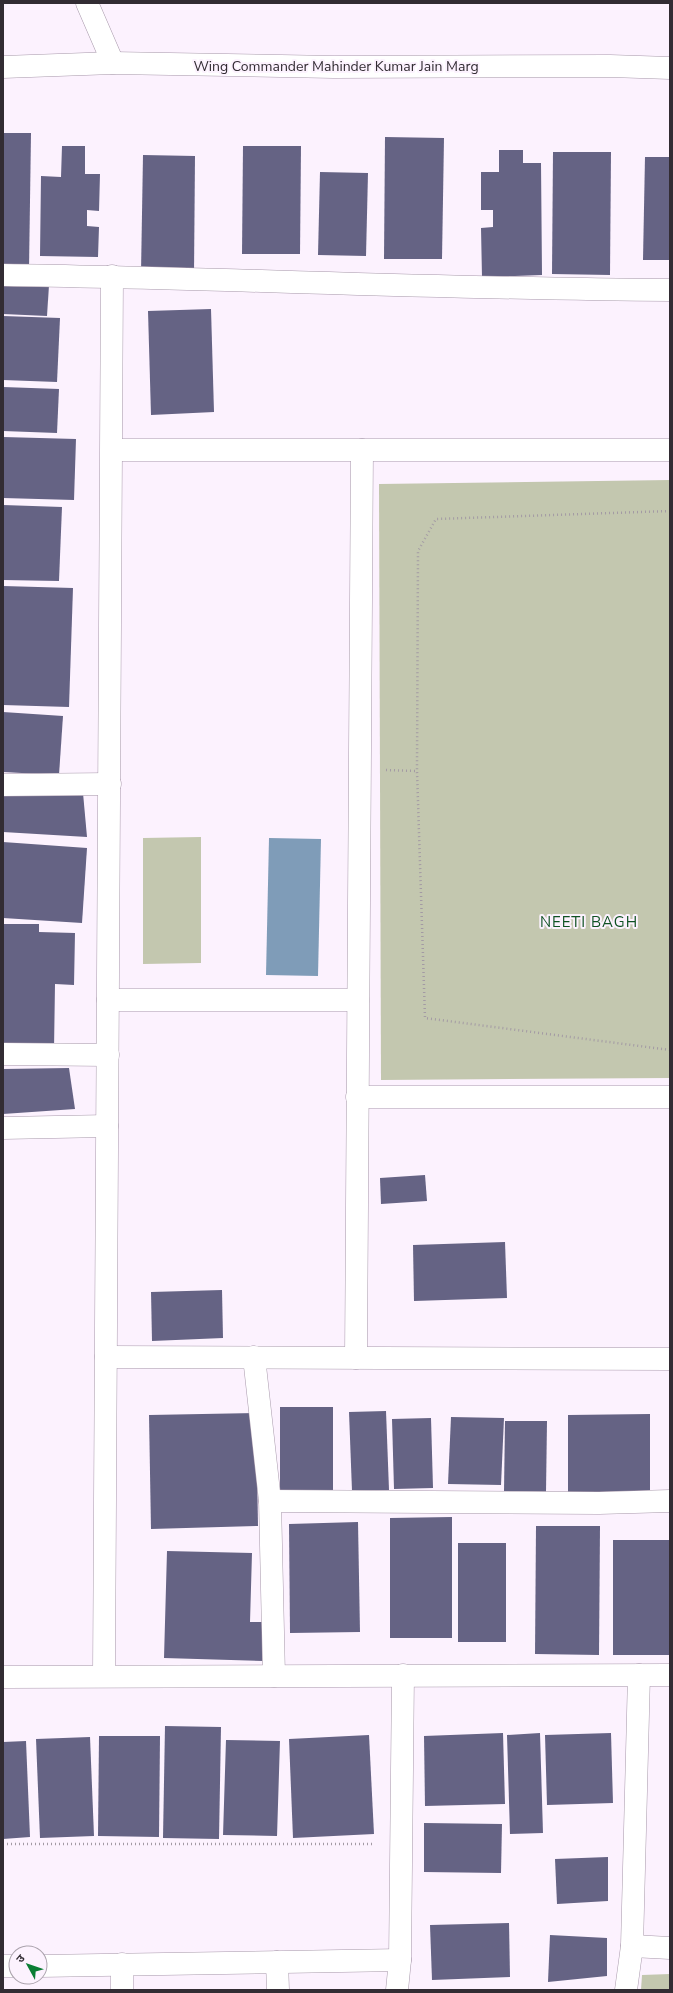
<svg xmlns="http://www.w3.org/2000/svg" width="673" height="1993" viewBox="0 0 673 1993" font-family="'Nunito Sans','Noto Sans Devanagari',sans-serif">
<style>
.green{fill:#c3c7af}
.water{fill:#7f9cb8}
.building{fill:#656384}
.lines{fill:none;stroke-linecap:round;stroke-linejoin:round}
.minor-casing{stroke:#a899ab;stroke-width:23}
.path{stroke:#a39aa4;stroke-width:2.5;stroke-dasharray:1 3;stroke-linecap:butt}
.minor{stroke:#fff;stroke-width:22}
.labels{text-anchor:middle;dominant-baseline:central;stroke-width:4;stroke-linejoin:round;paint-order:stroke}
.street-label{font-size:14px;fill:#322c33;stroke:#fcf2fe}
.neighbourhood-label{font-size:15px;letter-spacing:1px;fill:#0e5122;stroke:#fcf2fe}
</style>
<rect width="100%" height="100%" fill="#fcf2fe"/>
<g class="green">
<polygon points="670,480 670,1078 381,1080 379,484"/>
<polygon points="201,837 201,963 143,964 143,838"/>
<polygon points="670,1974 670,1990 641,1990 642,1975"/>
</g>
<polygon class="water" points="269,838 321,839 318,976 266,975"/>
<g class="building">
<polygon points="3,133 31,133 29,269 3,269"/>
<polygon points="385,137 444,138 442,259 384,259"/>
<polygon points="62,146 85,146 85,174 100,174 99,211 87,210 87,226 99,227 98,257 40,256 41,176 61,177"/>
<polygon points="243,146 301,146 300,254 242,254"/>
<polygon points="499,150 523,150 523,163 541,163 542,275 482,277 481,228 493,227 493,210 481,210 481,172 499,172"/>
<polygon points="553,152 611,152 610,275 552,274"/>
<polygon points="143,155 195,156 194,274 141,273"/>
<polygon points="645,157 670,157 670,260 643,260"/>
<polygon points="320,172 368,173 366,256 318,255"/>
<polygon points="3,283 49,285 47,316 3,314"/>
<polygon points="211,309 214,412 151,415 148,311"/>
<polygon points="3,316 60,318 57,382 3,380"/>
<polygon points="3,387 59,389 57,433 3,431"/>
<polygon points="3,437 76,439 74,500 3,498"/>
<polygon points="3,505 62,507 59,581 3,580"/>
<polygon points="3,586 73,588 69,707 3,705"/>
<polygon points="3,712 63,716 59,775 3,772"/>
<polygon points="83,793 87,837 3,832 3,794"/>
<polygon points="3,842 87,848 82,923 3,918"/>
<polygon points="3,924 39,924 39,932 75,933 74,985 55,984 54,1050 3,1050"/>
<polygon points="69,1068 75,1109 3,1114 3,1069"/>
<polygon points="425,1175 427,1201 381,1204 380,1178"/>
<polygon points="505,1242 507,1298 414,1301 413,1245"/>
<polygon points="222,1290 223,1338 152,1341 151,1292"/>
<rect x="280" y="1407" width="53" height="88"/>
<polygon points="386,1411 389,1490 352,1491 349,1412"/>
<polygon points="256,1413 258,1526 151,1529 149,1415"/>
<polygon points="650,1414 650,1492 568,1493 568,1415"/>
<polygon points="451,1417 504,1418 501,1485 448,1484"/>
<polygon points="431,1418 433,1488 394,1489 392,1419"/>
<polygon points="505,1421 547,1421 546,1492 504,1491"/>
<polygon points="452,1517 452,1638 390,1638 390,1518"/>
<polygon points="358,1522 360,1632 290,1633 289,1524"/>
<polygon points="536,1526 600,1526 599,1655 535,1654"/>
<rect x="613" y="1540" width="57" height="115"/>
<rect x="458" y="1543" width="48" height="99"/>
<polygon points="167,1551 252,1553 250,1622 264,1622 263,1661 164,1658"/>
<polygon points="165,1726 221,1727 219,1839 163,1838"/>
<polygon points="503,1733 505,1804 425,1806 424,1736"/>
<polygon points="540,1733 543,1833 510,1834 507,1735"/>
<polygon points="611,1733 613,1803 547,1805 545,1735"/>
<polygon points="369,1735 374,1834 293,1838 289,1739"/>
<polygon points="99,1736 160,1736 159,1837 98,1836"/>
<polygon points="90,1737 94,1836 40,1838 36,1739"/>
<polygon points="226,1740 280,1741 277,1836 223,1835"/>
<polygon points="26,1741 30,1837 3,1839 3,1742"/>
<polygon points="424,1823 502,1824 501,1873 424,1872"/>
<polygon points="608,1857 608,1901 557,1904 555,1859"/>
<polygon points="509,1923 510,1977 432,1980 430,1925"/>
<polygon points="550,1935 607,1938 607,1976 548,1982"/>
</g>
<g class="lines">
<g class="minor-casing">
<g id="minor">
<polyline points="87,3 113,63"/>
<polyline points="3,67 113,63 334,67 610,66 670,68"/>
<path d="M3 275C225 278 448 289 670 290"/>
<polyline points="112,450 670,450"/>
<polyline points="3,785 110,784"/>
<polyline points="108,1000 358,1000"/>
<polyline points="3,1054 108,1055"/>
<polyline points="357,1097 670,1097"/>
<polyline points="3,1128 107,1126"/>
<polyline points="106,1357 670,1359"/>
<polyline points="254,1357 270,1501 274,1676"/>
<polyline points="356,1358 362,450"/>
<polyline points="270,1501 599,1503 670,1501"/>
<polyline points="104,1676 112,276"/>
<polyline points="3,1677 670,1675"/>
<polyline points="632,1946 670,1948"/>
<polyline points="277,1962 278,1990"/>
<polyline points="3,1966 16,1966"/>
<polyline points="40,1966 400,1960"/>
<polyline points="122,1990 122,1964"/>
<polyline points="397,1990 400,1960 403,1675"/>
<polyline points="626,1990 632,1946 639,1675"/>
</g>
</g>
<g class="path">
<polyline points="670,511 436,519 418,551 417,771 425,1018 670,1050"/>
<polyline points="386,770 417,771"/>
<polyline points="3,1844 375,1844"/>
</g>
<use href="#minor" class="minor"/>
</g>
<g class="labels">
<g class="street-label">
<text x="336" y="66">Wing Commander Mahinder Kumar Jain Marg</text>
</g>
<g class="neighbourhood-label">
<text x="589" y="922">NEETI BAGH</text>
</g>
</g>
<rect width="673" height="1993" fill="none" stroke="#322c33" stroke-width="8"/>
<g transform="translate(28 1965) rotate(310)"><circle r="19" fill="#fcf2fe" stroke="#aba3ad"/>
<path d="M0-3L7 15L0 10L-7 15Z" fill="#0a7d34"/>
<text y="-6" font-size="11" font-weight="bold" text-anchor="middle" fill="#322c33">उ</text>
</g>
</svg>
